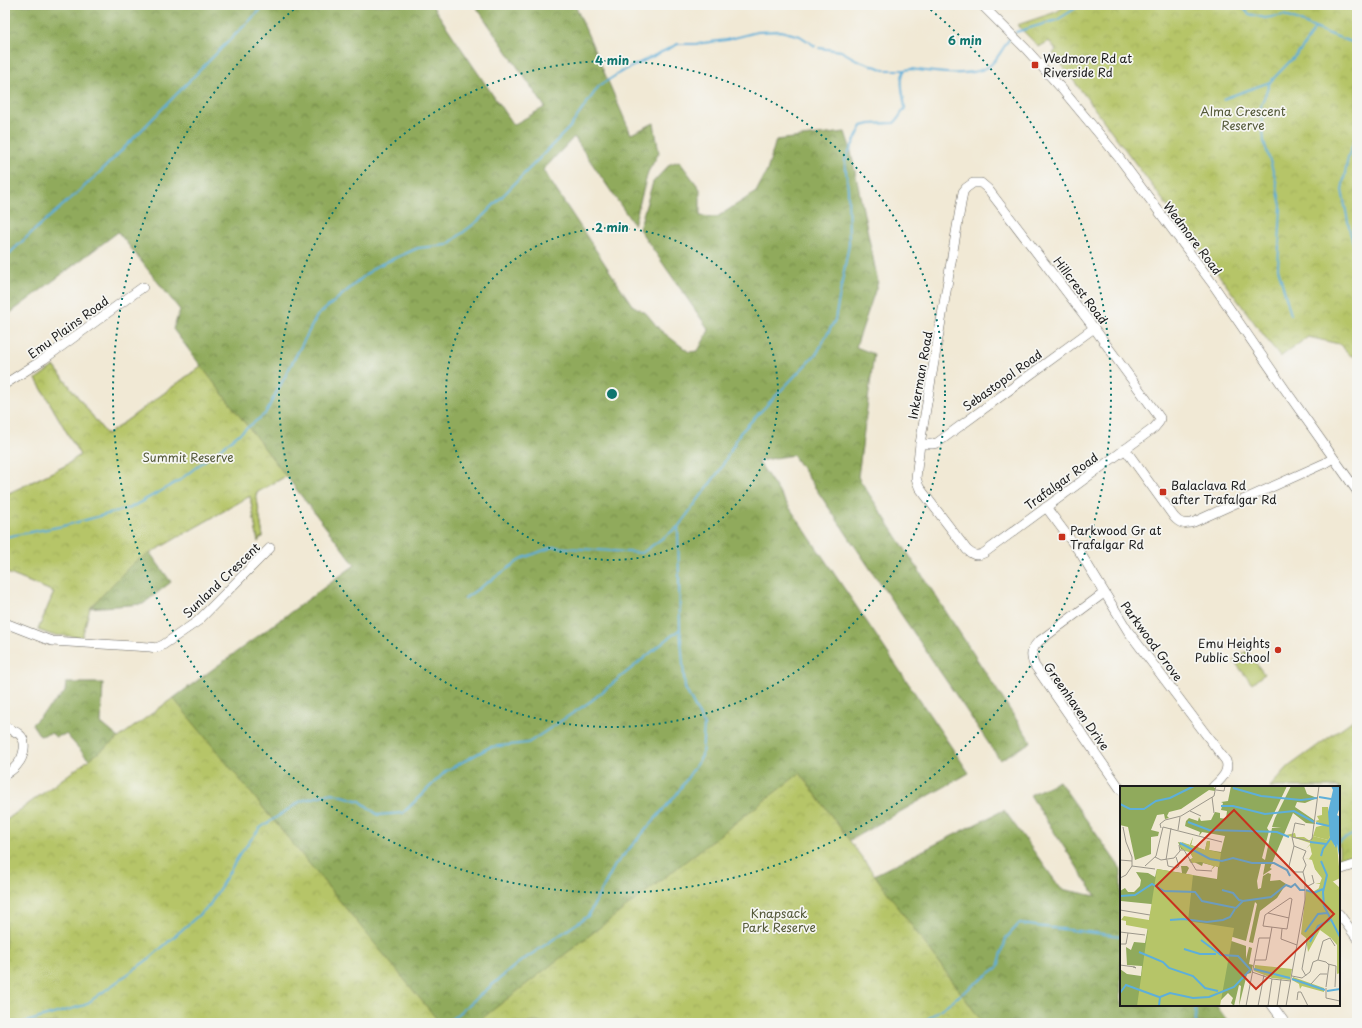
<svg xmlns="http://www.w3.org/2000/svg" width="1362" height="1028" viewBox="0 0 1362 1028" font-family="'Playpen Sans',sans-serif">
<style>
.forest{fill:url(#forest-crowns);stroke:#56633c}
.park{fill:url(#park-crowns);stroke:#697042}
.garden{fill:#b6c568;stroke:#697042}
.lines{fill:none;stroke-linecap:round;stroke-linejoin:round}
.stream{stroke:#5eafd9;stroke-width:2}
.minor-casing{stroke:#67645d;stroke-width:10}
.minor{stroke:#fff;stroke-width:9}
.ring{fill:none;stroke:#0f766e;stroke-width:2;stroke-dasharray:2 4}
.poi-dot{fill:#c8321e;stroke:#f6f6f2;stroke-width:1.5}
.labels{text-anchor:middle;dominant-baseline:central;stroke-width:3.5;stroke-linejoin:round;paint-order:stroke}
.poi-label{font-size:12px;fill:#1c1c1c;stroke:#f6f6f2;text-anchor:start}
.park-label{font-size:12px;fill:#525737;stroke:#f6f6f2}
.street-label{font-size:12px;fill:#1c1c1c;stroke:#f6f6f2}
.inset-river{fill:none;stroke:#5eafd9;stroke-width:2}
.inset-road{fill:none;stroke:#9c978b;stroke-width:1}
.view{fill:#c8321e;fill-opacity:0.15;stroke:#c8321e;stroke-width:2}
.inset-edge{fill:none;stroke:#1c1c1c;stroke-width:2}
.centre{fill:#0f766e;stroke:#f6f6f2;stroke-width:2}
.ring-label{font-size:12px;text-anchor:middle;font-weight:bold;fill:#0f766e;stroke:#f6f6f2;stroke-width:3.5;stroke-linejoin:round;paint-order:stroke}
</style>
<defs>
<pattern id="forest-crowns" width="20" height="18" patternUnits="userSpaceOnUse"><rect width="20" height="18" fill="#90aa5c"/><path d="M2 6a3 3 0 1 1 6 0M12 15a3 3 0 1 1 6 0" fill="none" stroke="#758a4b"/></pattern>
<pattern id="park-crowns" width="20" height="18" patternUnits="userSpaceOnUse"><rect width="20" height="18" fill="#b6c568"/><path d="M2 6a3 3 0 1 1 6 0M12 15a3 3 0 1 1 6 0" fill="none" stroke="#9ca95a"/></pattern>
</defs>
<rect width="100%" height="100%" fill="#f6f6f2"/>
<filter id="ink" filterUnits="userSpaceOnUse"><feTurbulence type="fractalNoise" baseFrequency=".025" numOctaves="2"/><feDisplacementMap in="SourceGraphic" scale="8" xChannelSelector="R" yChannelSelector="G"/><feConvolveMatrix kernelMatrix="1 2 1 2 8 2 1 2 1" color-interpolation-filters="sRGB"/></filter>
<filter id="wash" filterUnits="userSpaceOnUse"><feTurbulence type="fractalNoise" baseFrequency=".012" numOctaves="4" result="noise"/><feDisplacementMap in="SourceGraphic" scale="16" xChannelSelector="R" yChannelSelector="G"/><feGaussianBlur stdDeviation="0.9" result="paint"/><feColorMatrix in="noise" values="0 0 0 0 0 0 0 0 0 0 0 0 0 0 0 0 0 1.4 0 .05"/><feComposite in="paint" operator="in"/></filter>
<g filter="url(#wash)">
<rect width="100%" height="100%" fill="#f1e9d5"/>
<g class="forest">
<polygon points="5,5 432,5 513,125 545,107 475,5 575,5 631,134 654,123 659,153 648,172 634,225 574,137 543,170 632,305 646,313 660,330 689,352 698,351 709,330 639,229 653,182 670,164 679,161 700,189 700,216 717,217 756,192 767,171 776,140 845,132 850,147 878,282 856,347 874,354 858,477 1031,742 1000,760 793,455 758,461 969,773 793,872 542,1023 5,1023 5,821 89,760 66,734 56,737 51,733 40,736 32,724 65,692 66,683 103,683 101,723 119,738 355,565 286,476 256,493 263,537 260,538 258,542 250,496 150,553 171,582 143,604 89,608 52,635 38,630 54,592 5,572 5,495 65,466 80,455 36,379 54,366 107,435 201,366 173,329 180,310 118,232 5,317"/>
<polygon points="1059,781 1121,869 1121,1005 1216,1005 1229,1023 595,1023 714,955 1004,810 1061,889 1096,896 1030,795"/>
</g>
<g class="park">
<polygon points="1067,5 1357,5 1357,360 1353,355 1351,356 1339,344 1308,337 1280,357 1053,53 1056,50 1049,41 1039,47 1017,25 1056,12"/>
<polygon points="54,366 107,435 201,366 286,476 256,493 263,537 260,538 258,542 250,496 133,563 90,608 82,637 52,635 38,630 54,592 5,572 5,495 65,466 80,455 36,379"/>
<polygon points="173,698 440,1023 5,1023 5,821"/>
<polygon points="1357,717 1357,856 1339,862 1339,787 1270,787 1288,767"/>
<polygon points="800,773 983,1023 476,1023"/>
</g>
<polygon class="garden" points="1247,651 1264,674 1252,684 1234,661"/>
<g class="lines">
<g class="stream">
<polyline points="1240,5 1249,14 1265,18 1284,15 1327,33 1357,44"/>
<polyline points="1016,32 1057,20 1081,5"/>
<polyline points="819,48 841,51 857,60 885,70 905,70"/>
<polyline points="1223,99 1270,82"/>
<polyline points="1357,135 1348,157 1342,190 1350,232 1357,256"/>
<path d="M5 258C35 227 70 201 101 171 157 116 209 58 266 5"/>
<polyline points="1291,315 1278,268 1281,206 1275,177 1264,142 1261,106 1270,82 1301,50 1315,28"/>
<polyline points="5,537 63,526 130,508 177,482 265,414 317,316 375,267 418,248 447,245 479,220 570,127 599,86 621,72 678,44 695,44 726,40 757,32 781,31 800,36 815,46"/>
<polyline points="465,598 523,558 553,547 642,553 678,527"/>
<polyline points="1339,842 1357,832"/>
<polyline points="1195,1005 1196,1023"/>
<path d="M22 1023 85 1005 150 958 209 906 240 854 260 828 301 801 332 793 360 801 378 815 403 813 446 771 490 747 528 743 591 701 680 629 678 527 720 470 740 433 817 353 835 320 849 244 848 190 845 160 862 126 870 124 894 123 897 120 905 108C904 97 898 79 905 70L911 69C933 72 968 78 988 67 997 61 1003 48 1009 39"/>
<polyline points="447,1023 517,964 588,916 615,865 676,795 702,756 704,725 685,688 680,629"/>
<polyline points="922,1023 998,967 1006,938 1019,924 1121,936"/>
</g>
</g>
</g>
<g filter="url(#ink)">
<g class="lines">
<g class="minor-casing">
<g id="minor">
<polyline points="982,5 1026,49 1061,88 1120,159 1212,283 1284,388 1357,491"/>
<path d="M973 183H981L988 189 1094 328 1160 418 1159 422 1154 428 984 553C977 557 973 555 967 550L919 487 916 478 920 444 963 192 966 188Z"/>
<polyline points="5,384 44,359 143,287"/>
<polyline points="920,444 932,444 937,443 1094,328"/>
<path d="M1125 449 1174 517C1180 524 1185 525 1194 522L1325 463 1333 458"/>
<path d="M1046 507 1081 554 1128 631 1226 761C1230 772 1220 780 1213 787"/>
<path d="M1104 593 1038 642C1031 649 1030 657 1035 666L1121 790"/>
<polyline points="5,623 46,639 52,641 150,647 156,648 163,645 198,621 270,548"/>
<path d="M5 727C10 729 15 731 19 734 28 741 24 757 17 765 14 769 9 772 5 775"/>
<polyline points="1339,870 1357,864"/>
<polyline points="1339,914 1357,938"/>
<polyline points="1272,1005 1285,1023"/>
</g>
</g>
<use href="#minor" class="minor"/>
</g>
</g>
<g class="ring">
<circle cx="612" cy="394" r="166"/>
<circle cx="612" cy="394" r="333"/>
<path d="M926 6A499 499 0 1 1 298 6"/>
</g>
<g class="poi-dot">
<rect x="1031" y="61" width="8" height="8" rx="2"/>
<rect x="1159" y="488" width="8" height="8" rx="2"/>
<rect x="1058" y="533" width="8" height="8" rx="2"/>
<circle cx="1278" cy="650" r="4"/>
</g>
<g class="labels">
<g class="poi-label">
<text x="1043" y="58">Wedmore Rd at<tspan x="1043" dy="14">Riverside Rd</tspan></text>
<text x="1171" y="485">Balaclava Rd<tspan x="1171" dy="14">after Trafalgar Rd</tspan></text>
<text x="1070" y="530">Parkwood Gr at<tspan x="1070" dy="14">Trafalgar Rd</tspan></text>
<text x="1270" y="643" text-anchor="end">Emu Heights<tspan x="1270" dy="14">Public School</tspan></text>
</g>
<g class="park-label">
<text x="1243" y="111">Alma Crescent<tspan x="1243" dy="14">Reserve</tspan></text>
<text x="188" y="457">Summit Reserve</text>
<text x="779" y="913">Knapsack<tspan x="779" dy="14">Park Reserve</tspan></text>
</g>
<g class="street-label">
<text transform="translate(1193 238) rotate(53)">Wedmore Road</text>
<text transform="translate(1081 290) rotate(53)">Hillcrest Road</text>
<text transform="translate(68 327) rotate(-36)">Emu Plains Road</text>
<text transform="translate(920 375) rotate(-80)">Inkerman Road</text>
<text transform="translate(1002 380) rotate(-36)">Sebastopol Road</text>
<text transform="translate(1061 481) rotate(-36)">Trafalgar Road</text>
<text transform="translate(221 580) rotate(-44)">Sunland Crescent</text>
<text transform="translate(1152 641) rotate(54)">Parkwood Grove</text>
<text transform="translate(1077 706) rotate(55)">Greenhaven Drive</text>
</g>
</g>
<g transform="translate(1120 786)">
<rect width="220" height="220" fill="#f1e9d5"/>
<path d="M202 21H208L211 48 208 54 193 50 196 41 204 39 195 35 199 34 197 30 202 29Z" fill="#b6c568"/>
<path d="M0 0H92L95 2V5L89 4 61 23 49 26 47 30 49 32 45 33 44 28 37 29 31 44 39 46 38 50 31 51V68L15 74 8 41 0 39ZM111 0H167L147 42 149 45 142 72 145 74 152 42 161 41H152L155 32 171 0H184L187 8 197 12 185 17 177 16 175 21 194 34 195 38 186 37 173 27 150 82 152 83 143 89 145 78H141L137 95 138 103 141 102 143 90 148 87 151 88 150 95 160 94 166 98 157 112 140 125 133 157 129 156 137 118 135 116 126 155 106 149H94L126 160V173L129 161 132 162 129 178 133 179 131 187 127 188 119 220 121 200 119 199 114 220 111 217 113 212 108 207 95 220H0V183L7 188 21 190 22 180 7 179 6 161 11 164 14 156 25 157 31 124 35 125 37 121 31 118 1 115 0 105 5 102 8 106H14L20 100 21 94 16 86 28 87 35 91 37 83 62 87 61 80H67L69 82 66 88 97 93 98 81 95 80 91 84 94 80 83 77 82 80 74 76 71 77 69 74 73 72 70 66 61 63 58 56 70 59 73 51 71 59 85 64 87 55H90L89 64 101 66 105 50 82 46 79 50 80 46 65 40 66 35 69 32 78 35 79 31 81 35 91 34 95 26 100 27V32L106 33 107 25 101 24 103 17 101 16 108 15Z" fill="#90aa5c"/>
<path d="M175 47 176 51H184L190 55 193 50 208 54 211 48 215 61 217 58 220 92 210 97 220 144 187 112 186 110 201 101 202 92 195 83 190 57 166 49Z" fill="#b6c568"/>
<path d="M73 51 71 59 85 64 87 55H90L89 64 101 67 99 81 95 80 91 84 94 80 81 76 71 77 69 74 73 72 70 66 65 65 60 60 62 56 70 59ZM191 57H198L195 72 209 92 220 102V187L217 188V159L211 152 200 144 188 166 186 152 181 148 186 104 193 106 198 105 200 98 195 97H200L202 92 195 83 191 86 195 83 192 74 184 72 189 73 192 68 190 59 186 63ZM37 83 73 89 68 135 114 142 100 220H17L28 143 6 139V135L1 134 4 130 29 134ZM135 179 172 183 170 194 152 192 134 185ZM173 191 204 202V206L182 200 180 203 179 198 172 194Z" fill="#b6c568"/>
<path d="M211 0H220V21L217 29 220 31V75L217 58 216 62 210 52 208 26 213 4Z" fill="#5eafd9"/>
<path class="inset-river" d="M113 2 141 10 181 14 197 12M199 11 211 13M0 18 10 23H24L36 15 50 12 74 0M101 20H113L145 28 174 25 194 36M68 36 89 44 157 46 169 51M196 37 209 40M190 56 206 58M60 57 90 73 102 75 113 72 132 77H154L167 84 170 90M201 70 203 63 211 52M201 75 207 89 203 106 204 120 220 151M102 104 113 107 119 114 123 115M186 104 194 107 203 103M0 110 15 109 32 98 44 105 75 106 82 115 116 122 123 115 151 111 166 99 171 101 175 98 180 104H185M50 134 63 133 87 136 103 134 110 131 115 123M185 146 198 128 207 127M81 154 101 169 118 170 130 183M190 156 198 140 210 134M64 163 80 168H96M19 166 43 176 49 182 73 190 85 202 98 205M134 183 170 192M172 193 205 204M207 205 220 203M0 207 6 199 39 211M39 220 40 211 50 207 73 212 89 211 114 201 131 183"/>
<path class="inset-road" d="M96 4 104 5 105 0M92 11 94 27M70 25 81 30M3 41 6 56 12 71V80M41 42 40 38 45 34 61 30 94 10 96 0M58 44 60 31M172 51 175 37 185 39M174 60 172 51 189 55 192 53 199 0M174 60 169 80 175 86H183M174 60 186 65 183 72 186 79 183 86M60 64H64L76 84 92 85M35 71 41 74 54 72 60 65 59 59M0 74 12 75M46 74 51 42M47 74 48 80 57 82 59 80 56 71M25 80 36 70 43 41 102 56M0 92 6 89 12 80 35 83M186 101 194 97 192 89M170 112 172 113 167 143 143 140 145 129ZM0 124 30 129M148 127 169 132M162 143 161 153 177 159M0 146 25 149M0 158H6L8 147M135 174H146L152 141M198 174 203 155 210 152 215 160M208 178 216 180 215 201M0 179 15 181 16 182 13 181M132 186 152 193 171 195M172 190 182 192 190 186 193 176 198 174 206 176 209 179 206 201M186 190 182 183 187 155M191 198 200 188H207M206 202V212L220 215M177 214 178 206H181L188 220M126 220 139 152H150M138 220 144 189M148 220 152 193M157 220 161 193M166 220 185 114V94L183 86"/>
<path class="view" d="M114 24 214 128 136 203 36 100Z"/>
<rect width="220" height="220" class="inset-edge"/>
</g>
<circle cx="612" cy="394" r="6" class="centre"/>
<g class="ring-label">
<text x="965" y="45">6 min</text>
<text x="612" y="65">4 min</text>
<text x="612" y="232">2 min</text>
</g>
<rect width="1362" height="1028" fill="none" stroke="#f6f6f2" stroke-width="20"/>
</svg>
